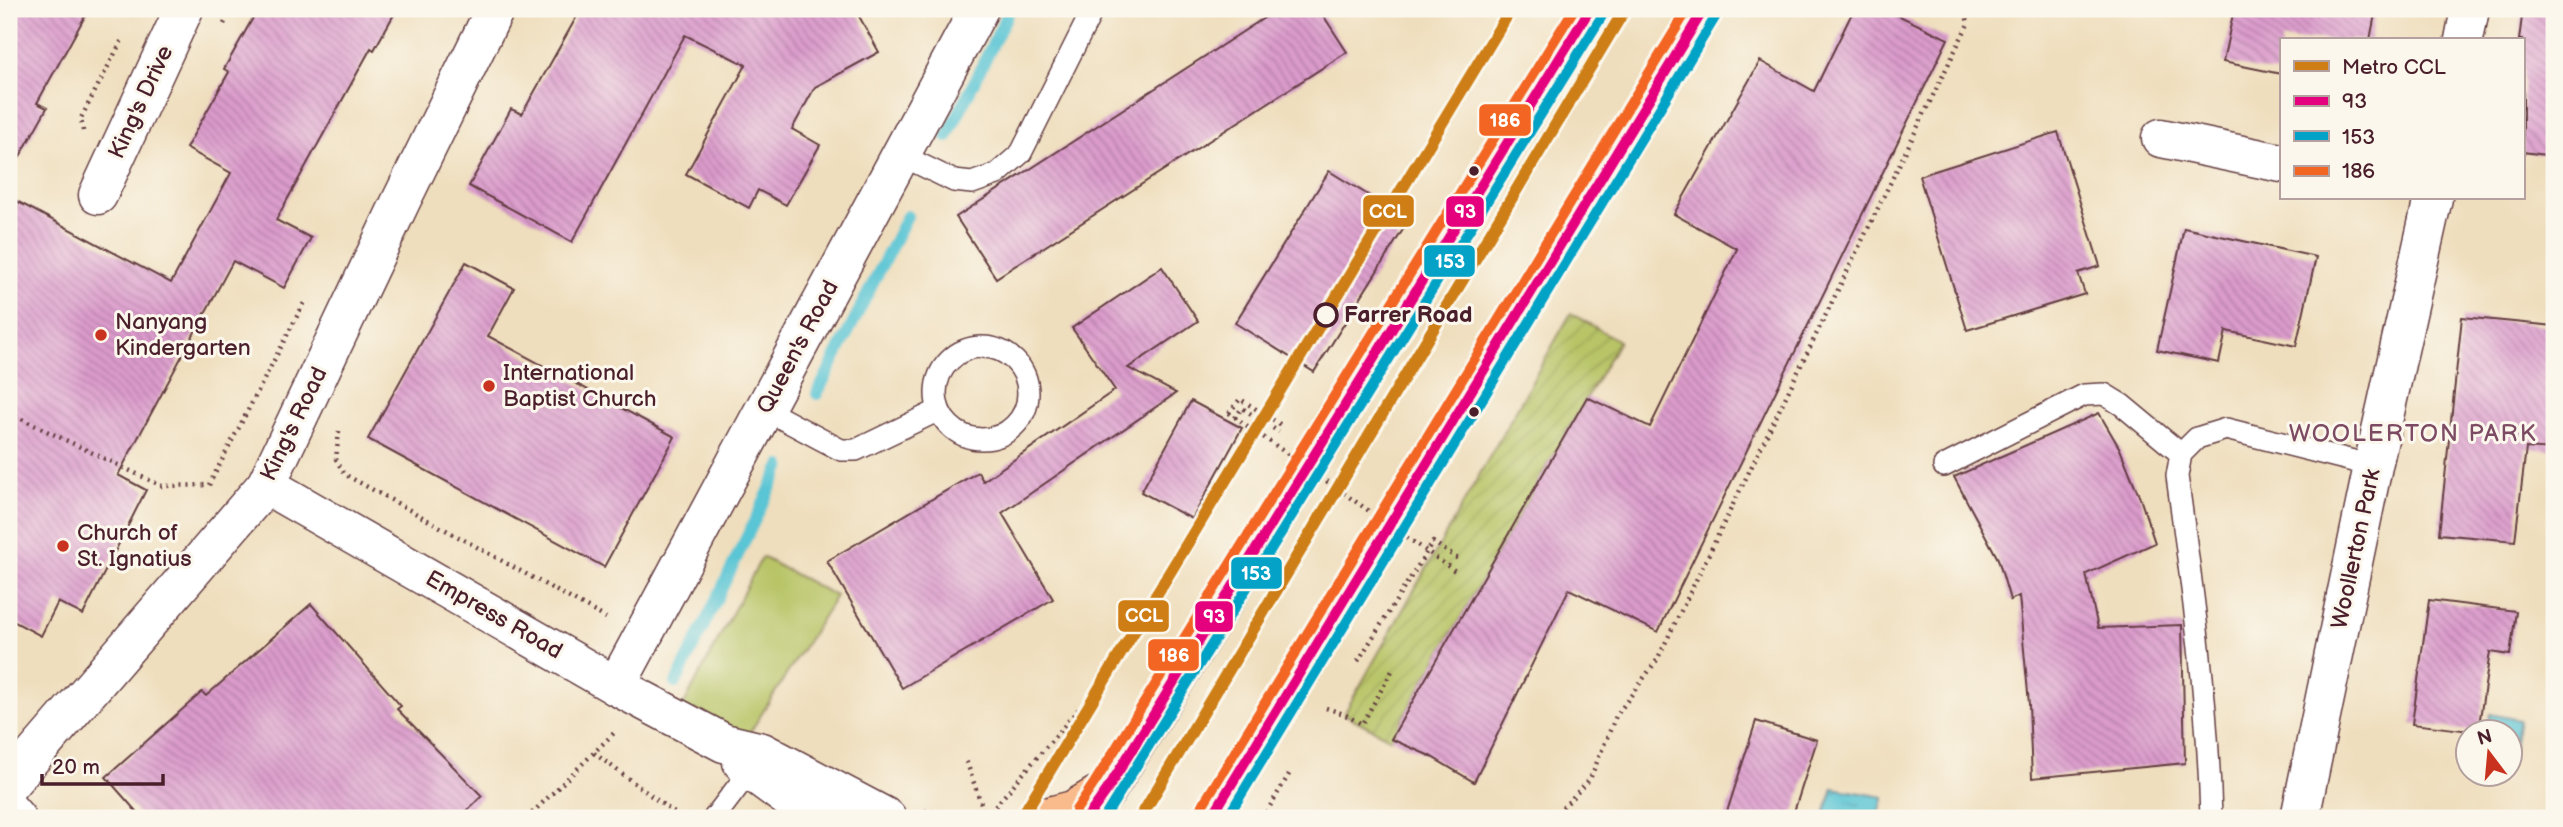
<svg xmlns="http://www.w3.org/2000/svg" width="2563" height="827" viewBox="0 0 2563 827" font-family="'Balsamiq Sans',sans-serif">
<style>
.park{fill:#b8c466;stroke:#817248;stroke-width:2}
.garden{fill:url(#garden-furrows);stroke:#817248;stroke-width:2}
.water{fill:url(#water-ripples);stroke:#527280;stroke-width:2}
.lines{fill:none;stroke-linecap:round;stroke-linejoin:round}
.stream{stroke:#5ac5d4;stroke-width:12}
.building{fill:url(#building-back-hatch)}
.service-casing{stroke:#633c41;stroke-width:24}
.minor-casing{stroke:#633c41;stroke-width:41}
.trunk-casing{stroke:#633c41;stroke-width:41}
.path{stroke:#633c41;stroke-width:4.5;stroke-dasharray:2 5;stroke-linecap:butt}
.service{stroke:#fff;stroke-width:21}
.minor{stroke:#fff;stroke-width:38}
.trunk{stroke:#fabb8c;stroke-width:38}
.path-bridge{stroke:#633c41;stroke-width:4.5;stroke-dasharray:2 5;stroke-linecap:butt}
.bus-1-casing{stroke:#fbf7ec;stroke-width:16}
.bus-2-casing{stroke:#fbf7ec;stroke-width:16}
.bus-3-casing{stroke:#fbf7ec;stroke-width:16}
.bus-1{stroke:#e5007d;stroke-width:10}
.bus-2{stroke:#04a2c6;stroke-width:10}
.bus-3{stroke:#f26522;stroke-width:10}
.metro-1-casing{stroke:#fbf7ec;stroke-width:18}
.metro-1{stroke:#ce7e14;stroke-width:12}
.bus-dot{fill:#4a1f2b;stroke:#fbf7ec;stroke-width:2.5}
.stop-dot{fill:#fbf7ec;stroke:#4a1f2b;stroke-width:3.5}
.poi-dot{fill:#c8321e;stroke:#fbf7ec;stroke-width:2.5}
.labels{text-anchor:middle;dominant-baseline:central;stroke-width:6;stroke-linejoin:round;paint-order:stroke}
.street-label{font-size:23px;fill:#4a1f2b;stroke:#fbf7ec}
.stop-label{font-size:23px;font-weight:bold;fill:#4a1f2b;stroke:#fbf7ec;text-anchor:start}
.poi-label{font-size:23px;fill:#4a1f2b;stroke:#fbf7ec;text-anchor:start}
.neighbourhood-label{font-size:24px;letter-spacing:2px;fill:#7d4a63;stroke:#fbf7ec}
.line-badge{stroke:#fbf7ec;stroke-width:2.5}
.badge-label{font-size:19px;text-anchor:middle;font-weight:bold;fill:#fff}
</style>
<defs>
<pattern id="garden-furrows" width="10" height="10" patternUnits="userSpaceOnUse" patternTransform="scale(1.75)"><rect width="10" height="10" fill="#b8c466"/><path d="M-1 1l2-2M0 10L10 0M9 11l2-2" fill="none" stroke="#a0a859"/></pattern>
<pattern id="water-ripples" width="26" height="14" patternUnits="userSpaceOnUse" patternTransform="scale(1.75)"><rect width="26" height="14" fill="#5ac5d4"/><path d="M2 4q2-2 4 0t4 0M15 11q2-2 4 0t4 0" fill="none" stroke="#4c9fac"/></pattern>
<pattern id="building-back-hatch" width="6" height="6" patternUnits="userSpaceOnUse" patternTransform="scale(1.75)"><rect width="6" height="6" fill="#db9bcc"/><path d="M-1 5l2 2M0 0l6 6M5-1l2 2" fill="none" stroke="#b47ea6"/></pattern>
</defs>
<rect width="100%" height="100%" fill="#fbf7ec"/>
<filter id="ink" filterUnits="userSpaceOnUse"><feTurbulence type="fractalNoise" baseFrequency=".0143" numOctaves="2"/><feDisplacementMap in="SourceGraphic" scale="14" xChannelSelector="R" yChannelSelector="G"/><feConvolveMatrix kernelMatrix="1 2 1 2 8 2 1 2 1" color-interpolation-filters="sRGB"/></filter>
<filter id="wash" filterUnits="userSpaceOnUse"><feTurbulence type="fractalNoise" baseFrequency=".00686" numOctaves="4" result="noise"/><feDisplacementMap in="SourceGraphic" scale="28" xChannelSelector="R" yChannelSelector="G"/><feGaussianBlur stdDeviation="1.57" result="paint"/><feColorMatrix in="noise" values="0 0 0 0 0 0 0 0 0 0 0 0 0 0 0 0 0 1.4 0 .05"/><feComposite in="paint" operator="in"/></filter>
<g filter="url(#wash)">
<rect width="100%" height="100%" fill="#efdebd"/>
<polygon class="park" points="762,557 836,596 747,737 681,710"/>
<polygon class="garden" points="1571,313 1619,341 1391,739 1344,714"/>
<g class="water">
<polygon points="2490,714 2519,720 2511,761 2510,732 2486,732"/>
<polygon points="1833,788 1884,797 1877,818 1824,818"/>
</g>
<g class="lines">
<g class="stream">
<polyline points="947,137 1010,9"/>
<polyline points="817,394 907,216"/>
<polyline points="676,683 781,466"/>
</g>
</g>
<g id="blocks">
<g class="building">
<polygon points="9,9 89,9 37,103 47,108 9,176"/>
<polygon points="258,9 397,9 374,50 371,48 276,220 311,238 284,288 233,261 118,475 146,490 83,615 58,602 41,636 9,619 9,197 171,283 231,173 186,148 229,72 224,69"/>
<polygon points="581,9 855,9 879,52 815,87 792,129 820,145 786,205 758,190 749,208 686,174 746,65 685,35 572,242 469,186 511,109 522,114"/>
<polygon points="1278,9 1319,9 1347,52 996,278 956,217"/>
<polygon points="1854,9 1885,9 1948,39 1658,632 1569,589 1474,782 1430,756 1391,739 1587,397 1650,427 1737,249 1674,214 1760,61 1814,91"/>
<polygon points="2234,9 2376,9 2370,40 2281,40 2281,74 2223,62"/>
<polygon points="2523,9 2554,9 2554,156 2523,152 2523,40 2519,40"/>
<polygon points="2058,132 2100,266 2078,273 2085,294 1967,330 1919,176"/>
<polygon points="1329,171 1409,220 1314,372 1235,323"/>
<polygon points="2184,228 2316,257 2296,346 2226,331 2219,363 2157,350"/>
<polygon points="466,262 514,288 488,336 675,437 604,567 368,439"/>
<polygon points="1162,267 1198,321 1128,368 1176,393 1002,513 1053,599 902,688 827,561 978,472 983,481 1115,390 1072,328"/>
<polygon points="2462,317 2554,326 2554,450 2526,448 2515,541 2439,534"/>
<polygon points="1191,401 1242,428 1192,519 1141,492"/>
<polygon points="2099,413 2120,449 2140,498 2155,543 2086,574 2098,628 2182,625 2185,763 2032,778 2029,704 2019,596 2010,600 1998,559 1954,477"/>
<polygon points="2429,600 2516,611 2510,655 2490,652 2478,732 2412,724"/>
<polygon points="311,604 401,706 397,709 482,796 459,818 142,818 106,777 202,692 206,696"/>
<polygon points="1756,721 1817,740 1792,818 1725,818"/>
</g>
</g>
</g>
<g filter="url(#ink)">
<use href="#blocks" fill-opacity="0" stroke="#633c41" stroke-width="2"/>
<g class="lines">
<g class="service-casing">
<g id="service">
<polyline points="901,155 954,181 972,183 997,174 1021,153 1093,9"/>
<circle cx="982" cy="393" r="46"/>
<polyline points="764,409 841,450 856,450 939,410"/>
<polyline points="1944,466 2084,395 2104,394 2122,405 2181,454"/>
<polyline points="714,818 755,764"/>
<path d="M2211 818C2208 701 2193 592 2177 476L2181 454 2197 438 2226 429 2373 466"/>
</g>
</g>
<g class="minor-casing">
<g id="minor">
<polyline points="2464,40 2470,9"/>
<polyline points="2161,138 2281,163"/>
<polyline points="98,195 184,9"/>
<polyline points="266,485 616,686 724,743 762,752 887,818"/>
<polyline points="616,686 979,9"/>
<polyline points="742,762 751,771 815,818"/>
<polyline points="9,784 266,485 401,201 495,9"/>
<polyline points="9,810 16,818"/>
<polyline points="2300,818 2373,466 2433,198"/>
</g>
</g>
<g class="trunk-casing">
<g id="trunk">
<polyline points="1042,818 1073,810 1106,790"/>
<polyline points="1087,818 1107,790 1590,9"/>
<polyline points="1211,818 1704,9"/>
</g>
</g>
<g class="path">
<polyline points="224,24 231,9"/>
<polyline points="83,131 81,118 123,38"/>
<polyline points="9,413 162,486 209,485"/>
<polyline points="1229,413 1240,399 1283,426"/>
<polyline points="1235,418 1242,408 1279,432"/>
<polyline points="339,431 336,459 344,474 606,618"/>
<polyline points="209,485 306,299"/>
<polyline points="1358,661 1433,542 1461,561"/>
<polyline points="1326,708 1344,714 1362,724 1392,671"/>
<polyline points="594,753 681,818"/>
<polyline points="925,811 986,818 965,757"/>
<polyline points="1449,816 1451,818"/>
<polyline points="986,817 1112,670"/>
<polyline points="527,818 616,731"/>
<polyline points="596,818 602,815 626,818"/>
<polyline points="1263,818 1291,771"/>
<polyline points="1553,818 1590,779 1616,716 1657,660 1968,24 1965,9"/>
</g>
<use href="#service" class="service"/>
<use href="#minor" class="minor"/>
<use href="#trunk" class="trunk"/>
<polyline class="path-bridge" points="1229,413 1455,571"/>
<g class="bus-1-casing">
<g id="bus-1">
<polyline points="1087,818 1107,790 1590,9"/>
<polyline points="1211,818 1704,9"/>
</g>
</g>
<g class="bus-2-casing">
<g id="bus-2">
<polyline points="1104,818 1602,16"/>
<polyline points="1227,818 1716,16"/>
</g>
</g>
<g class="bus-3-casing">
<g id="bus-3">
<polyline points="1076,810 1095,782 1574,9"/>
<polyline points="1199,811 1688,9"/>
</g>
</g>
<use href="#bus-1" class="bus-1"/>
<use href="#bus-2" class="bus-2"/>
<use href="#bus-3" class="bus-3"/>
<g class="metro-1-casing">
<g id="metro-1">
<polyline points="1021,818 1511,9"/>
<polyline points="1140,818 1625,9"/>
</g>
</g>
<use href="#metro-1" class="metro-1"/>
</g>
</g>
<g class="bus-dot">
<circle cx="1474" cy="171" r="6"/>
<circle cx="1474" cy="412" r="6"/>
</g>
<circle class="stop-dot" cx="1326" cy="315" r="11"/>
<g class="poi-dot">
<circle cx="101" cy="335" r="7"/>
<circle cx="489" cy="386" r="7"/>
<circle cx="63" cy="546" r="7"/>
</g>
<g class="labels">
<g class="street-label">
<text transform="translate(141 102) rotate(-65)">King's Drive</text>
<text transform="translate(798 347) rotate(-62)">Queen's Road</text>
<text transform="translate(294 424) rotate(-64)">King's Road</text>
<text transform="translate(2356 549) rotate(-78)">Woollerton Park</text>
<text transform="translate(494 615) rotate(30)">Empress Road</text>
</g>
<g class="stop-label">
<text x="1344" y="315">Farrer Road</text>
</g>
<g class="poi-label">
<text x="115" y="322">Nanyang<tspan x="115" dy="26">Kindergarten</tspan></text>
<text x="503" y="373">International<tspan x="503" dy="26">Baptist Church</tspan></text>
<text x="77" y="533">Church of<tspan x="77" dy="26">St. Ignatius</tspan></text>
</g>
<g class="neighbourhood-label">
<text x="2413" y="433">WOOLERTON PARK</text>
</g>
</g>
<g class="line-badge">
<rect x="1478" y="103" width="54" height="34" rx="7" fill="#f26522"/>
<rect x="1362" y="194" width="53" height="34" rx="7" fill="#ce7e14"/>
<rect x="1445" y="195" width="40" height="33" rx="7" fill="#e5007d"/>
<rect x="1423" y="244" width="53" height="34" rx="7" fill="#04a2c6"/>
<rect x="1230" y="556" width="53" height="34" rx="7" fill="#04a2c6"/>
<rect x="1117" y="599" width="53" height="34" rx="7" fill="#ce7e14"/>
<rect x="1194" y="600" width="40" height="33" rx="7" fill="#e5007d"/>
<rect x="1147" y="638" width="53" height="34" rx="7" fill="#f26522"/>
</g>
<g class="badge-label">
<text x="1505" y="127">186</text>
<text x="1388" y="218">CCL</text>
<text x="1465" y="218">93</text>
<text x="1450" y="268">153</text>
<text x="1256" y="580">153</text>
<text x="1144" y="622">CCL</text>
<text x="1214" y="623">93</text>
<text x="1174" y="662">186</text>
</g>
<rect width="2563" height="827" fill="none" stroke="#fbf7ec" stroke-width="35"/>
<rect x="2280" y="38" width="245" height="161" fill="#fbf7ec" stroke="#b4a19f" stroke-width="2"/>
<rect x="2294" y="61" width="35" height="10" fill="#ce7e14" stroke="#b4a19f" stroke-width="2"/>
<text x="2342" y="74" font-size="21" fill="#4a1f2b">Metro CCL</text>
<rect x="2294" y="96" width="35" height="10" fill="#e5007d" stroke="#b4a19f" stroke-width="2"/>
<text x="2342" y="108" font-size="21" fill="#4a1f2b">93</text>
<rect x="2294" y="131" width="35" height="10" fill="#04a2c6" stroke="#b4a19f" stroke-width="2"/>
<text x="2342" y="144" font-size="21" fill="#4a1f2b">153</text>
<rect x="2294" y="166" width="35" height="10" fill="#f26522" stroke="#b4a19f" stroke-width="2"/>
<text x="2342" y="178" font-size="21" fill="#4a1f2b">186</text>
<g transform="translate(2489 753) rotate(344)"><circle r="33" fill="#fbf7ec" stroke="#b4a19f" stroke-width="2"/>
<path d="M0-5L12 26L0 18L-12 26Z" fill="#c8321e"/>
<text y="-10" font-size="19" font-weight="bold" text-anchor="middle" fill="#4a1f2b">N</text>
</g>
<path d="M42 774v10h121v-10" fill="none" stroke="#4a1f2b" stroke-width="3.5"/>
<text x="52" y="774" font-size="21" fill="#4a1f2b" stroke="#fbf7ec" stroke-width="5" paint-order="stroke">20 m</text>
</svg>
